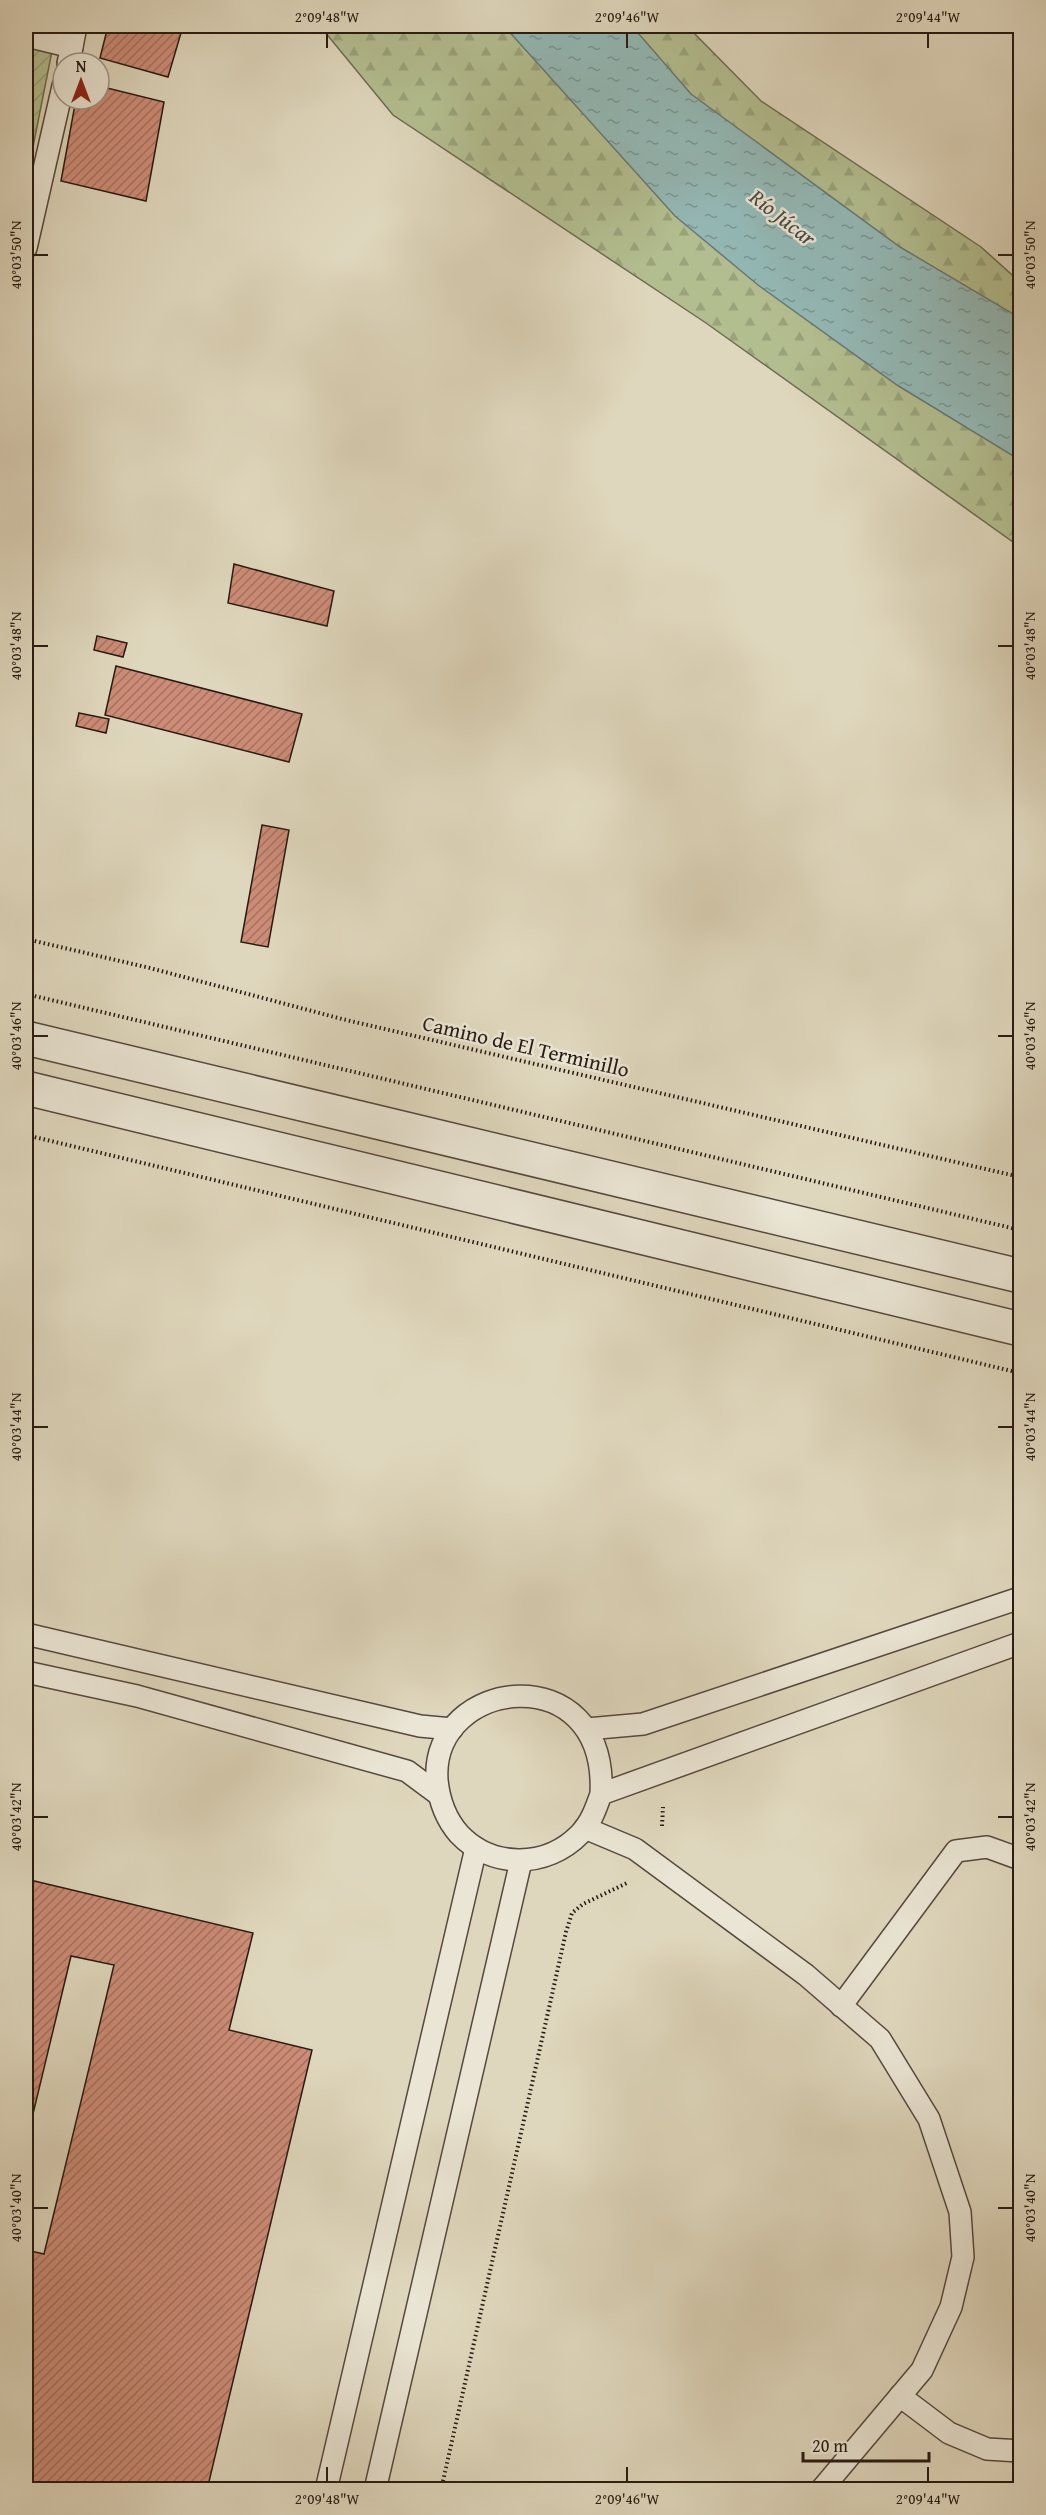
<svg xmlns="http://www.w3.org/2000/svg" width="1046" height="2515" viewBox="0 0 1046 2515" font-family="'Gentium Book Plus',serif">
<style>
.forest{fill:url(#forest-firs);stroke:#6e6c52;stroke-width:1.5}
.garden{fill:url(#garden-furrows);stroke:#6e6c52;stroke-width:1.5}
.water{fill:url(#water-ripples);stroke:#697974;stroke-width:1.5}
.building{fill:url(#building-hatch);stroke:#281a13;stroke-width:1.5}
.lines{fill:none;stroke-linecap:round;stroke-linejoin:round}
.service-casing{stroke:#56493e;stroke-width:24}
.minor-casing{stroke:#56493e;stroke-width:36}
.path{stroke:#281a13;stroke-width:4;stroke-dasharray:1.5 3;stroke-linecap:butt}
.service{stroke:#eae5d4;stroke-width:21}
.minor{stroke:#eae5d4;stroke-width:33}
.ticks{fill:none;stroke:#281a13;stroke-width:2}
.labels{text-anchor:middle;dominant-baseline:central;stroke-width:5;stroke-linejoin:round;paint-order:stroke}
.street-label{font-size:21px;fill:#281a13;stroke:#eae5d4}
.water-label{font-size:22px;font-style:italic;fill:#484944;stroke:#eae5d4}
.neatline{fill:none;stroke:#281a13;stroke-width:2}
.ticks-label{font-size:15px;text-anchor:middle;fill:#281a13}
</style>
<defs>
<pattern id="forest-firs" width="22" height="20" patternUnits="userSpaceOnUse" patternTransform="scale(1.5)"><rect width="22" height="20" fill="#b3be90"/><path d="M5 1l3.5 6h-7zM16 11l3.5 6h-7z" fill="#9aa37b"/></pattern>
<pattern id="garden-furrows" width="10" height="10" patternUnits="userSpaceOnUse" patternTransform="scale(1.5)"><rect width="10" height="10" fill="#b3be90"/><path d="M-1 1l2-2M0 10L10 0M9 11l2-2" fill="none" stroke="#9aa37b"/></pattern>
<pattern id="water-ripples" width="26" height="14" patternUnits="userSpaceOnUse" patternTransform="scale(1.5)"><rect width="26" height="14" fill="#94b8b5"/><path d="M2 4q2-2 4 0t4 0M15 11q2-2 4 0t4 0" fill="none" stroke="#799592"/></pattern>
<pattern id="building-hatch" width="6" height="6" patternUnits="userSpaceOnUse" patternTransform="scale(1.5)"><rect width="6" height="6" fill="#cd8c77"/><path d="M-1 1l2-2M0 6l6-6M5 7l2-2" fill="none" stroke="#a67260"/></pattern>
</defs>
<rect width="100%" height="100%" fill="#dfd7bd"/>
<filter id="stains"><feTurbulence type="fractalNoise" baseFrequency=".00333" numOctaves="4"/><feColorMatrix values="0 0 0 0 .2 0 0 0 0 .09 0 0 0 0 .02 0 0 0 .5 -.17"/></filter>
<radialGradient id="worn" r=".72"><stop offset=".6" stop-color="#630" stop-opacity="0"/><stop offset="1" stop-color="#630" stop-opacity=".3"/></radialGradient>
<polygon class="forest" points="320,26 687,26 761,101 981,247 1020,282 1020,547 706,323 393,115"/>
<polygon class="garden" points="26,26 57,26 26,182"/>
<polygon class="water" points="504,26 632,26 691,94 900,247 1020,318 1020,460 897,385 758,285 675,216"/>
<g class="building">
<polygon points="108,26 183,26 168,77 100,58"/>
<polygon points="99,86 164,102 146,201 61,181 76,99 99,99"/>
<polygon points="234,564 334,591 327,626 228,603"/>
<polygon points="97,636 127,643 123,657 94,650"/>
<polygon points="116,666 302,714 289,762 105,715"/>
<polygon points="79,713 109,719 106,733 76,726"/>
<polygon points="262,825 289,830 268,947 241,942"/>
<polygon points="26,1879 253,1933 229,2030 312,2050 207,2490 26,2490 26,2250 44,2254 114,1965 71,1956 26,2143"/>
</g>
<g class="lines">
<g class="service-casing">
<g id="service">
<polyline points="27,36 72,47 68,63"/>
<polyline points="72,47 76,26"/>
<polyline points="26,248 63,86"/>
<polyline points="26,1634 420,1726 452,1729"/>
<polyline points="26,1672 137,1696 407,1771 438,1794"/>
<polyline points="587,1729 643,1724 1020,1598"/>
<path d="M601 1794C608 1655 430 1677 437 1780 439 1800 445 1818 459 1834 492 1869 547 1868 580 1834 591 1823 596 1808 601 1794L1020 1643"/>
<polyline points="585,1828 635,1849 806,1975 880,2039 929,2119 960,2212 963,2257 951,2307 922,2370 821,2490"/>
<polyline points="841,2006 956,1851 987,1847 1020,1859"/>
<polyline points="900,2396 949,2433 987,2449 1020,2451"/>
<polyline points="326,2490 476,1848"/>
<polyline points="375,2490 521,1861"/>
</g>
</g>
<g class="minor-casing">
<g id="minor">
<polyline points="26,1038 1020,1276"/>
<polyline points="26,1088 1020,1329"/>
</g>
</g>
<g class="path">
<polyline points="26,939 150,968 342,1019 1020,1177"/>
<polyline points="26,994 1020,1230"/>
<polyline points="26,1135 1020,1373"/>
<polyline points="662,1826 663,1807"/>
<polyline points="441,2490 566,1932 572,1913 583,1904 627,1883"/>
</g>
<use href="#service" class="service"/>
<use href="#minor" class="minor"/>
</g>
<path class="ticks" d="M327 33V48M627 33V48M928 33V48M33 255H48M998 255H1013M33 646H48M998 646H1013M33 1036H48M998 1036H1013M33 1427H48M998 1427H1013M33 1817H48M998 1817H1013M33 2208H48M998 2208H1013M327 2467V2482M627 2467V2482M928 2467V2482"/>
<g class="labels">
<g class="street-label">
<text transform="translate(526 1046) rotate(13)">Camino de El Terminillo</text>
</g>
<g class="water-label">
<text transform="translate(783 217) rotate(38)">Río Júcar</text>
</g>
</g>
<rect width="1046" height="2515" fill="none" stroke="#dfd7bd" stroke-width="66"/>
<g transform="translate(81 81)"><circle r="28" fill="#eae5d4" stroke="#9c9487" stroke-width="1.5"/>
<path d="M0-4.5L10 22L0 15L-10 22Z" fill="#8f2418"/>
<text y="-9" font-size="16" font-weight="bold" text-anchor="middle" fill="#281a13">N</text>
</g>
<path d="M803 2452v9h126v-9" fill="none" stroke="#281a13" stroke-width="3"/>
<text x="812" y="2452" font-size="18" fill="#281a13" stroke="#eae5d4" stroke-width="4.5" paint-order="stroke">20 m</text>
<rect x="33" y="33" width="980" height="2449" class="neatline"/>
<g class="ticks-label">
<text x="327" y="22">2°09'48"W</text>
<text x="627" y="22">2°09'46"W</text>
<text x="928" y="22">2°09'44"W</text>
<text transform="translate(16 255) rotate(-90)" y="5">40°03'50"N</text>
<text transform="translate(1030 255) rotate(-90)" y="5">40°03'50"N</text>
<text transform="translate(16 646) rotate(-90)" y="5">40°03'48"N</text>
<text transform="translate(1030 646) rotate(-90)" y="5">40°03'48"N</text>
<text transform="translate(16 1036) rotate(-90)" y="5">40°03'46"N</text>
<text transform="translate(1030 1036) rotate(-90)" y="5">40°03'46"N</text>
<text transform="translate(16 1427) rotate(-90)" y="5">40°03'44"N</text>
<text transform="translate(1030 1427) rotate(-90)" y="5">40°03'44"N</text>
<text transform="translate(16 1817) rotate(-90)" y="5">40°03'42"N</text>
<text transform="translate(1030 1817) rotate(-90)" y="5">40°03'42"N</text>
<text transform="translate(16 2208) rotate(-90)" y="5">40°03'40"N</text>
<text transform="translate(1030 2208) rotate(-90)" y="5">40°03'40"N</text>
<text x="327" y="2504">2°09'48"W</text>
<text x="627" y="2504">2°09'46"W</text>
<text x="928" y="2504">2°09'44"W</text>
</g>
<rect width="100%" height="100%" filter="url(#stains)"/>
<rect width="100%" height="100%" fill="url(#worn)"/>
</svg>
